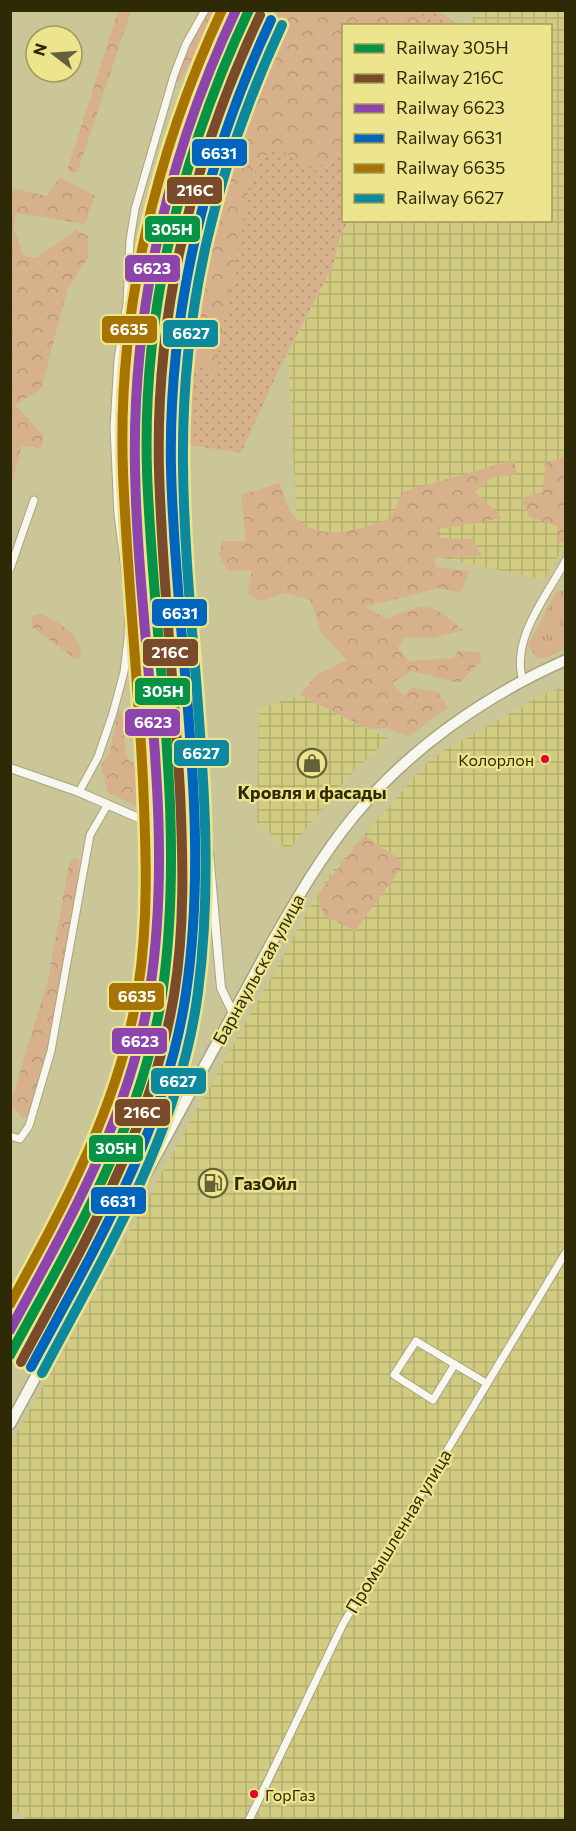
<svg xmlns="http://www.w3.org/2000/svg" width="576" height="1831" viewBox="0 0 576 1831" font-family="Commissioner,sans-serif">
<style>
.industrial{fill:url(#industrial-grid)}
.grass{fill:url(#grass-tufts)}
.forest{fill:url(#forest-crowns)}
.park{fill:url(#park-dots)}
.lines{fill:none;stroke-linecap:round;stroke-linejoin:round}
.minor-casing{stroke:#a7a47f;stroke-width:9}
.tertiary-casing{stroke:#a7a47f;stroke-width:10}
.trunk-casing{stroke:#a7a47f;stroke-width:13}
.minor{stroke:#f7f6ef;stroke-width:7}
.tertiary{stroke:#f7f6ef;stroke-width:8}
.trunk{stroke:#f7f6ef;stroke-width:10}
.rail-1-casing{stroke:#ede58e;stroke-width:15}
.rail-2-casing{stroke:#ede58e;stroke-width:15}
.rail-3-casing{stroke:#ede58e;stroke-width:15}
.rail-4-casing{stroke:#ede58e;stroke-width:15}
.rail-5-casing{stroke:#ede58e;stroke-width:15}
.rail-6-casing{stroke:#ede58e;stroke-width:15}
.rail-1{stroke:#079346;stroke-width:10}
.rail-2{stroke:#7a4b2a;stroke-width:10}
.rail-3{stroke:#8e44ad;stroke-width:10}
.rail-4{stroke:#0065bd;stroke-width:10}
.rail-5{stroke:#a77402;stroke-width:10}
.rail-6{stroke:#0c899c;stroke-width:10}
.bus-dot{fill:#e4002b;stroke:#ede58e;stroke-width:2}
.labels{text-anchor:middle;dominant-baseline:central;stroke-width:4.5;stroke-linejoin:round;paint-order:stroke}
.bus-label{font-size:16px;fill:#2e2a05;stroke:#ede58e;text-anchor:end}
.poi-label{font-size:18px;font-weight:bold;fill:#2e2a05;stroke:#ede58e}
.street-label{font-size:18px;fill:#2e2a05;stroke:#ede58e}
.line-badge{stroke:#ede58e;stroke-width:2}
.badge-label{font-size:16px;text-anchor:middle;font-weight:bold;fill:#fff}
</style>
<defs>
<pattern id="industrial-grid" width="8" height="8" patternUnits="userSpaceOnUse" patternTransform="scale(1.5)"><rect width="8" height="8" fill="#d2cc82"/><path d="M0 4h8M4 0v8" fill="none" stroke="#b5af6f"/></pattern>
<pattern id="grass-tufts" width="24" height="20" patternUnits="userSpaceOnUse" patternTransform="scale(1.5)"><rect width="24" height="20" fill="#d6b18c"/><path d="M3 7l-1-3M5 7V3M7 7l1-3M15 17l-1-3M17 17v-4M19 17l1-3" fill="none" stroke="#b89877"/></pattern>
<pattern id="forest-crowns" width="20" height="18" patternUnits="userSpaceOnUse" patternTransform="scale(1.5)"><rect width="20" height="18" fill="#d6b18c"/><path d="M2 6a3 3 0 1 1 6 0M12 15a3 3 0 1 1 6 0" fill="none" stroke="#b89877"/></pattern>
<pattern id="park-dots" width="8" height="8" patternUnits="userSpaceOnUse" patternTransform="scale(1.5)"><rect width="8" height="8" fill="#d6b18c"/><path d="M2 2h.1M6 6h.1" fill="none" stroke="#b89877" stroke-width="1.8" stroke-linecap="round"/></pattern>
</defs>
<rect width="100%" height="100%" fill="#cac697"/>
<g class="industrial">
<polygon points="479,11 565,11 566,543 544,580 297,526 288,354 333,265 340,236 348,221 550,220 550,26 467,25"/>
<polygon points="565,686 565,1820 24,1820 23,1815 11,1811 11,1443 326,879 430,759 540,696"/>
<polygon points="300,695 389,739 355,769 288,851 257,822 259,709"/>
</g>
<polygon class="grass" points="565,589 565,649 546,658 536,658 528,645 556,592"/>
<g class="forest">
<polygon points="118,11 131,11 77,173 67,171"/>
<polygon points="200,11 221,11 179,82 170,78 180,47"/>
<polygon points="277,11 427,11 414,25 344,26 343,140 339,149 315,171 280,150 263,157 250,182 215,371 183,364 194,243 223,110"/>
<polygon points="60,177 95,196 85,224 16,213 13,227 24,256 36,258 76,230 88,236 88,258 68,288 41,389 15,405 43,435 41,449 22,445 11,488 11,188 47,196"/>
<polygon points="564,456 566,457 565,543 558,542 557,526 529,517 521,498 542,492 546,464"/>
<path d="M514 460 517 474 490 478 475 492 503 518 440 529 439 538 472 539 482 556 435 557V567L469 571 461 593 438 588 365 607 387 619C428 601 429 602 463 630L433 638 404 637 398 648 408 661 454 658 458 651 480 652 481 661 459 683 411 671 392 683 404 695 412 688 438 692 448 708 408 736 387 728 368 729 300 695 318 674 347 660 321 632 310 599 285 593 259 601 248 593 252 570 228 571 219 555 223 541H246L241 495 279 483C285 492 285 506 291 513 319 545 358 530 391 518L402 492Z"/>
<polygon points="173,550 183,552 190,683 181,684"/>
<path d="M42 614C59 623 81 634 81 656L77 660 32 627 31 622 34 615Z"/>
<polygon points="118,710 122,711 126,755 129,761 147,768 151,779 153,807 147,810 108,793 101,765 110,752"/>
<polygon points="195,717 204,820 190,815 186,718"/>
<polygon points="364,835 405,863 355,931 323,915 318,894"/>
<polygon points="73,858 79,860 67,970 31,1111 24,1119 10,1105 48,980 69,865"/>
</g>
<g class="park">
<polygon points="427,10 438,11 458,25 414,25"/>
<polygon points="343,140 344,220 348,221 340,236 333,265 280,367 241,453 176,443 171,406 183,364 215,370 250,182 263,156 280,150 315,171 339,149"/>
</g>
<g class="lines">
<g class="minor-casing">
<g id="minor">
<polyline points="10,569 34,500"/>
<path d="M523 681C510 639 547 596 566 560"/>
<polyline points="79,792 98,757 113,713 124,672 128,639 129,600 118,514 114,428 118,359 127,304 130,240 135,209 174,75 186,44 205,10"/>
<polyline points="10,1136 20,1139 29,1126 51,1051 90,835 108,804"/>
<polyline points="455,1364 433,1400 394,1375 416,1341 486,1383"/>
<polyline points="249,1820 343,1624 566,1252"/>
</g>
</g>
<g class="tertiary-casing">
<polyline id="tertiary" points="10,768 79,792 141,819 178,821 187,823 198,831 209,853 221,988 233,1013"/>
</g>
<g class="trunk-casing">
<path id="trunk" d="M10 1424 272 942C297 898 322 855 354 816 409 749 486 695 566 660"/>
</g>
<use href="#minor" class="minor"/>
<use href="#tertiary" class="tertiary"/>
<use href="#trunk" class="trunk"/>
<g class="rail-1-casing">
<path id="rail-1" d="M10 1355C73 1239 144 1122 163 988 186 819 153 641 147 471 142 311 181 155 249 10"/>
</g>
<g class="rail-2-casing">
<path id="rail-2" d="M21 1362C84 1244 152 1128 174 995 185 928 183 859 180 792 174 684 162 577 159 470 155 311 193 158 260 15"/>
</g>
<g class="rail-3-casing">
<path id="rail-3" d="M10 1330C69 1221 132 1113 150 989 176 820 138 639 135 469 132 309 168 155 236 10"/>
</g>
<g class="rail-4-casing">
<path id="rail-4" d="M31 1367C95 1248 166 1129 186 993 212 820 175 642 171 468 168 311 205 162 271 20"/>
</g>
<g class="rail-5-casing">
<path id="rail-5" d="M10 1304C65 1204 120 1103 138 989 149 920 146 850 143 781 138 678 127 575 123 472 117 313 155 154 222 10"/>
</g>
<g class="rail-6-casing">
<path id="rail-6" d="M42 1373C106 1252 180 1131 198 992 221 817 185 642 183 466 181 310 216 167 282 25"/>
</g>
<use href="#rail-1" class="rail-1"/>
<use href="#rail-2" class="rail-2"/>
<use href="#rail-3" class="rail-3"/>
<use href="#rail-4" class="rail-4"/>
<use href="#rail-5" class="rail-5"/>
<use href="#rail-6" class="rail-6"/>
</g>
<defs>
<g id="shop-ring" transform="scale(1.5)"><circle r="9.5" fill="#ede58e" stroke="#656138" stroke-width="1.5"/><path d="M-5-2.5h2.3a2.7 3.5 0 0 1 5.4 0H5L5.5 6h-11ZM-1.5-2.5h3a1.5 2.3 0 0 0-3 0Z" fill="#656138"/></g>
<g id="fuel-ring" transform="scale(1.5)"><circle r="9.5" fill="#ede58e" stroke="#656138" stroke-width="1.5"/><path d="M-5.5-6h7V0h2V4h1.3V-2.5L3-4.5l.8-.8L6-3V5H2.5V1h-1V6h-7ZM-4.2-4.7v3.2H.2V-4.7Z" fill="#656138"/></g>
</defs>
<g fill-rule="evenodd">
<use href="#shop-ring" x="312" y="763"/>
<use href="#fuel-ring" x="213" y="1183"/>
</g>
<g class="bus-dot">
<circle cx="545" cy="759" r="5"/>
<circle cx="254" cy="1794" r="5"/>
</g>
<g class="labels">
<g class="bus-label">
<text x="534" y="759">Колорлон</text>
<text x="265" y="1794" text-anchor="start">ГорГаз</text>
</g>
<g class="poi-label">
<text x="312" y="792">Кровля и фасады</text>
<text x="234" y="1183" text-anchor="start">ГазОйл</text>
</g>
<g class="street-label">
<text transform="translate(258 969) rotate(-61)">Барнаульская улица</text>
<text transform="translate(398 1531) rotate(-59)">Промышленная улица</text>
</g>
</g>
<g class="line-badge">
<rect x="191" y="138" width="57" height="29" rx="6" fill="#0065bd"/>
<rect x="166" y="176" width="57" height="29" rx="6" fill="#7a4b2a"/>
<rect x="144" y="215" width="57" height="28" rx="6" fill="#079346"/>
<rect x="124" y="254" width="57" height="29" rx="6" fill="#8e44ad"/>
<rect x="101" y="315" width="57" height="29" rx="6" fill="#a77402"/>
<rect x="162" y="319" width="57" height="29" rx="6" fill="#0c899c"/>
<rect x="151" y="598" width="57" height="29" rx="6" fill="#0065bd"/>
<rect x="142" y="638" width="57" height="29" rx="6" fill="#7a4b2a"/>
<rect x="134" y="677" width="57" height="29" rx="6" fill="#079346"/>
<rect x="124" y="708" width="57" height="29" rx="6" fill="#8e44ad"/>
<rect x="173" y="739" width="57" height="28" rx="6" fill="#0c899c"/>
<rect x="108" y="982" width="57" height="29" rx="6" fill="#a77402"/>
<rect x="111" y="1027" width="57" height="28" rx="6" fill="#8e44ad"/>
<rect x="150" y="1067" width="57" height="28" rx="6" fill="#0c899c"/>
<rect x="114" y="1098" width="57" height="29" rx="6" fill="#7a4b2a"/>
<rect x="88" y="1134" width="56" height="29" rx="6" fill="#079346"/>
<rect x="90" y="1186" width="57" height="29" rx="6" fill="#0065bd"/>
</g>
<g class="badge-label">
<text x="219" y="159">6631</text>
<text x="195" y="196">216С</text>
<text x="172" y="235">305Н</text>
<text x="152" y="274">6623</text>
<text x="129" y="335">6635</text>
<text x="191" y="339">6627</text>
<text x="180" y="619">6631</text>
<text x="170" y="658">216С</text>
<text x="163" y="697">305Н</text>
<text x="153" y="728">6623</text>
<text x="201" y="759">6627</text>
<text x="137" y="1002">6635</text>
<text x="140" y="1047">6623</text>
<text x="178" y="1087">6627</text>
<text x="142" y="1118">216С</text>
<text x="116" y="1154">305Н</text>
<text x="118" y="1207">6631</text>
</g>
<rect width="576" height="1831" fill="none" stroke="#2e2a05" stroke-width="24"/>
<rect x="342" y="24" width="210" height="198" fill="#ede58e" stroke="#a19a57" stroke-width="1.5"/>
<rect x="354" y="44" width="30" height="9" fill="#079346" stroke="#a19a57" stroke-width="1.5"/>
<text x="396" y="54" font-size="18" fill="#2e2a05">Railway 305Н</text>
<rect x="354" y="74" width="30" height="9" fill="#7a4b2a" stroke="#a19a57" stroke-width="1.5"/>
<text x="396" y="84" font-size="18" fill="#2e2a05">Railway 216С</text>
<rect x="354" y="104" width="30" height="9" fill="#8e44ad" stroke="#a19a57" stroke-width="1.5"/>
<text x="396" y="114" font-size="18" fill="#2e2a05">Railway 6623</text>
<rect x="354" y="134" width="30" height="9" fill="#0065bd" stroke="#a19a57" stroke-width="1.5"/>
<text x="396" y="144" font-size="18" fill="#2e2a05">Railway 6631</text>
<rect x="354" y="164" width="30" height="9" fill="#a77402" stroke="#a19a57" stroke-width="1.5"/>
<text x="396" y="174" font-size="18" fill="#2e2a05">Railway 6635</text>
<rect x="354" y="194" width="30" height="9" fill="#0c899c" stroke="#a19a57" stroke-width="1.5"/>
<text x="396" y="204" font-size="18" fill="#2e2a05">Railway 6627</text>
<g transform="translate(54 54) rotate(287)"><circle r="28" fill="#ede58e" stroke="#a19a57" stroke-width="1.5"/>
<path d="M0-4.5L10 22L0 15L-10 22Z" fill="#656138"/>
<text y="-9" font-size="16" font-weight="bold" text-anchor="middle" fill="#2e2a05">N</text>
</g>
</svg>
